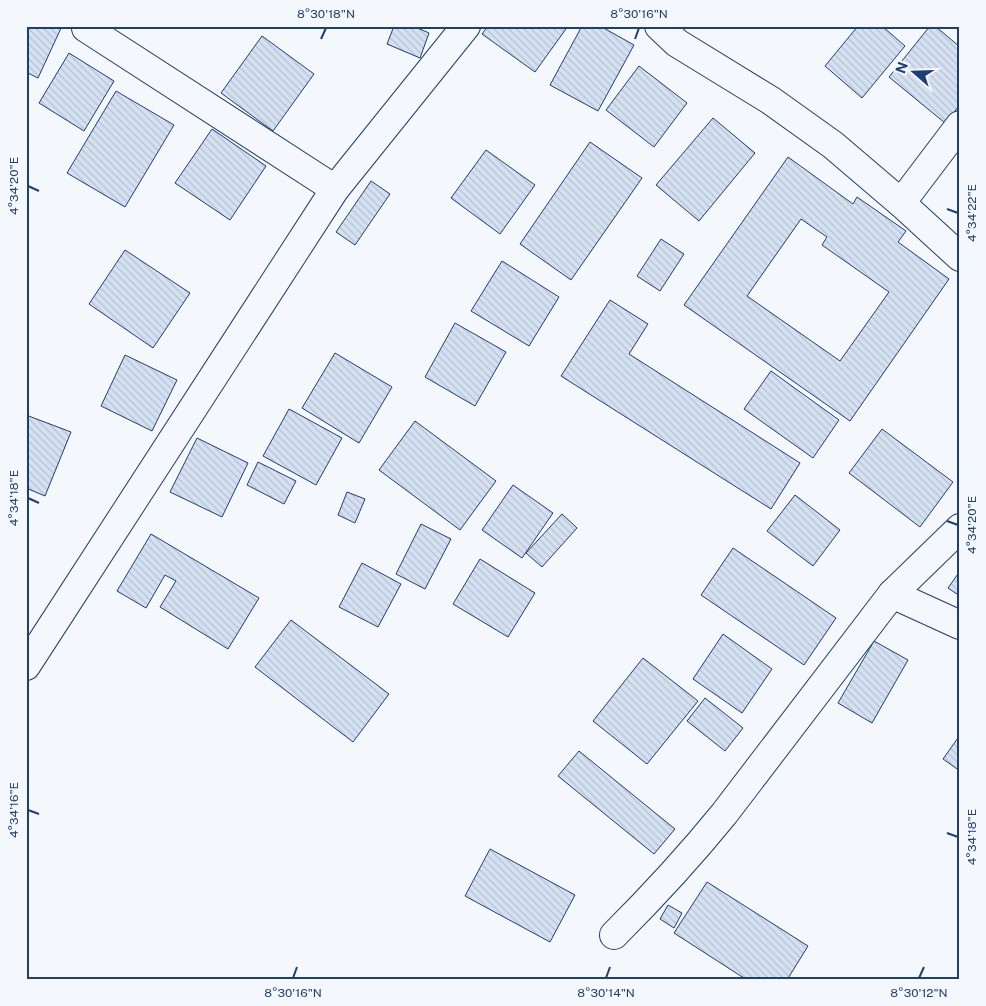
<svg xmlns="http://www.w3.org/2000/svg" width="986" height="1006" viewBox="0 0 986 1006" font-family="'Public Sans',sans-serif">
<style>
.building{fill:url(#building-back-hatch);stroke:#1d3f73;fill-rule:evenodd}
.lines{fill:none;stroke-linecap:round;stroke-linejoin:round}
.street-casing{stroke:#1d3f73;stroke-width:30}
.street{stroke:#f4f7fb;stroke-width:28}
.ticks{fill:none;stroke:#1d3f73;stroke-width:2}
.neatline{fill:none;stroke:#1d3f73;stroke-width:2}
.ticks-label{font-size:12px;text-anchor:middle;fill:#1d3f73}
</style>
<defs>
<pattern id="building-back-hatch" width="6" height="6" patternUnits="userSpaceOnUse" patternTransform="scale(1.25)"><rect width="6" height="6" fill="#d5e0f0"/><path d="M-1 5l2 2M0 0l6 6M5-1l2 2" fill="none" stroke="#b6c1d1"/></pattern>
</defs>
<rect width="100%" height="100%" fill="#f4f7fb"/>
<g class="building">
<polygon points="26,26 62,26 38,78 26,72"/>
<polygon points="394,26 413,26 429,33 420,58 387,44"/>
<polygon points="488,26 568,26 535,72 482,34"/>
<polygon points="582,26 600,26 634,45 598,111 550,85"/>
<polygon points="858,26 882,26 905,46 862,98 825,66"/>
<polygon points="930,26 935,26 960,47 960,105 945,123 889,77"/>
<polygon points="262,36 314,74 273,131 221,93"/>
<polygon points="69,53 114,81 84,131 39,103"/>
<polygon points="639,66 687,103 654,147 606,110"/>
<polygon points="116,91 174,125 125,207 67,173"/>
<polygon points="713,118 755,153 699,221 656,185"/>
<polygon points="212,129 266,166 230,220 175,183"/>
<polygon points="590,142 642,178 571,280 520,244"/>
<polygon points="486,150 535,185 500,234 451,198"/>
<path d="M788 157 853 204 857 197 906 231 898 242 949 279 850 421 684 305ZM801 219 827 237 822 245 889 292 840 361 747 296Z"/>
<polygon points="371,181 390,194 355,245 336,232"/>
<polygon points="661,239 684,254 660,291 637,276"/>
<polygon points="125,250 190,293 153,348 89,304"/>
<polygon points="502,261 559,297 529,346 471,311"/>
<polygon points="610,300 648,324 629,354 800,463 771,509 561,376"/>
<polygon points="455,323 506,352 475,406 425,377"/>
<polygon points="335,353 392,387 359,443 302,408"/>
<polygon points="125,355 177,380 152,431 101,406"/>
<polygon points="771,371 839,420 813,458 744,409"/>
<polygon points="289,409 342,438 316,485 263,456"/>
<polygon points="26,415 71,432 45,496 26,488"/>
<polygon points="415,421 496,481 460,530 379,470"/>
<polygon points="882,429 953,482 920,527 849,473"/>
<polygon points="197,438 248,463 222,517 170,492"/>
<polygon points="258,462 296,481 284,504 247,485"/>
<polygon points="513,485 553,513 522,558 482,530"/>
<polygon points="347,492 365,499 355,523 338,515"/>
<polygon points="795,495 840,530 813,566 767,531"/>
<polygon points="562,514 577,528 542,567 526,553"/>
<polygon points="421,524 451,539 425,589 396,574"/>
<polygon points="151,534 259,598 228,649 160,607 176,581 165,575 146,608 117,591"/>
<polygon points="733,548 836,618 804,665 701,595"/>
<polygon points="480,559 535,593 508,637 453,604"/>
<polygon points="362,563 401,584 378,627 339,607"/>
<polygon points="960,571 960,596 948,588"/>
<polygon points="291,620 389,694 353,742 255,667"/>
<polygon points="723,634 772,669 742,713 693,679"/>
<polygon points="874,641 908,660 872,723 838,703"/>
<polygon points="643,658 698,701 647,764 593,721"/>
<polygon points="705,698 743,728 725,751 687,721"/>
<polygon points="960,735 960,771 943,759"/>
<polygon points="579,751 675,829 654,854 558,776"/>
<polygon points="490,849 575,895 550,942 465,896"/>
<polygon points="707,882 808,946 787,980 747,980 674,933"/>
<polygon points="668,905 682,913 674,928 660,919"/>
</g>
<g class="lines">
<g class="street-casing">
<g id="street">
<polyline points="659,26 677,43 770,100 833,145 901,203 960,257"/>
<polyline points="86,28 335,189"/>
<polyline points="901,203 960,125"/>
<polyline points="892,594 960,625"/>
<polyline points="26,666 335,189 466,26"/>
<path d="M614 935C653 896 689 857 724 814L892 594 960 528"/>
</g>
</g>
<use href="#street" class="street"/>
</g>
<path class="ticks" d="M321 39 326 28M635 39 639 28M28 186 39 191M947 209 958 213M28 498 39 503M947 521 958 525M28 810 39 814M947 833 958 837M293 978 297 967M606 978 610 967M919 978 924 967"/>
<rect width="986" height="1006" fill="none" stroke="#f4f7fb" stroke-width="55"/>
<g transform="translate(914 72) rotate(290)" stroke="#f4f7fb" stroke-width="4" paint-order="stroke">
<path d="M0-4L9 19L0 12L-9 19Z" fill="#1d3f73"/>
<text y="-8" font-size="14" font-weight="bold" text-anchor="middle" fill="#1d3f73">N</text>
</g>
<rect x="28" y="28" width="930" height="950" class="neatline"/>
<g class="ticks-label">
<text x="326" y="18">8°30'18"N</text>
<text x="639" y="18">8°30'16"N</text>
<text transform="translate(14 186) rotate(-90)" y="4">4°34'20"E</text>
<text transform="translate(972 213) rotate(-90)" y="4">4°34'22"E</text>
<text transform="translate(14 498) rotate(-90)" y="4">4°34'18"E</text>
<text transform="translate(972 525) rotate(-90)" y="4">4°34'20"E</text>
<text transform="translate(14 810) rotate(-90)" y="4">4°34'16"E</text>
<text transform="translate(972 837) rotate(-90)" y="4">4°34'18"E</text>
<text x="293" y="997">8°30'16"N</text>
<text x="606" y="997">8°30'14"N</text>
<text x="919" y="997">8°30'12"N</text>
</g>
</svg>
